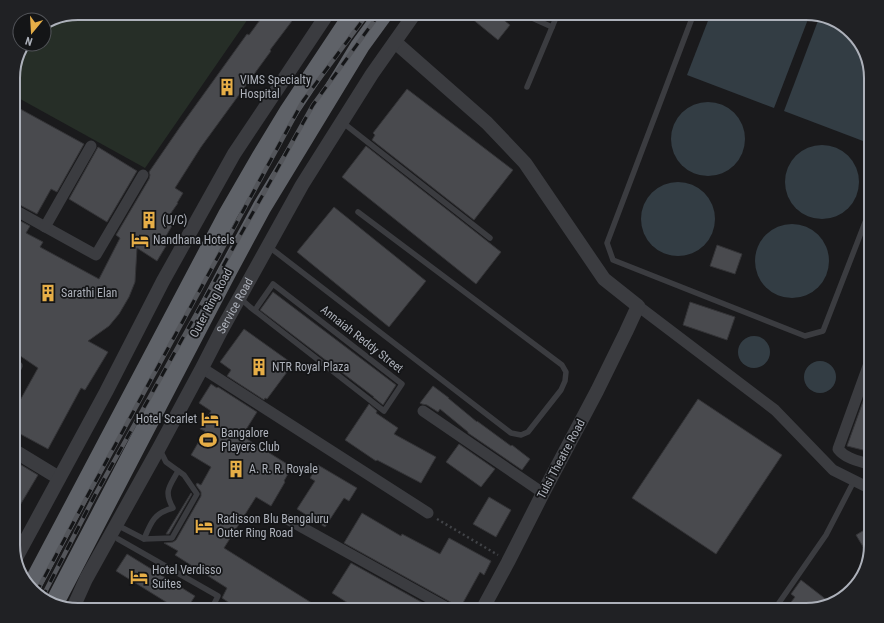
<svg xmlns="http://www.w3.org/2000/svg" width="884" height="623" viewBox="0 0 884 623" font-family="'Roboto Condensed',sans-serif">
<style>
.green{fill:#262e27}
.water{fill:#333d44}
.building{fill:#494a4e;stroke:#343437}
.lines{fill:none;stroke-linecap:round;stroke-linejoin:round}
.path{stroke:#414347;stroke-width:2.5;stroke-dasharray:2 3;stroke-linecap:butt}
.service{stroke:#3b3c40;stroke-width:5.5}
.minor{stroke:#3b3c40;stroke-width:11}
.tertiary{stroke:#3b3c40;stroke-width:14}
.trunk{stroke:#5f6268;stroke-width:19}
.rail-casing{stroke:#54565b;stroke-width:4.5}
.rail{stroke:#141517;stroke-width:3;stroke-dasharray:9;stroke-linecap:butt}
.labels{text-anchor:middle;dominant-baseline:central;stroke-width:3.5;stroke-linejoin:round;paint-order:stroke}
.poi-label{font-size:12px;fill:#adb1ba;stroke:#141517;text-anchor:start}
.street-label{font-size:12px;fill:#adb1ba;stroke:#141517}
.rim{fill:none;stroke:#adb1ba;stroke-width:2}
</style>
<rect width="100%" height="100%" fill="#1a1a1c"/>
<polygon class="green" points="78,13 252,13 145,168 13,95 13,74 28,44 44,44 44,26"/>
<g class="water">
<polygon points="711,13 806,13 810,14 774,108 687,75"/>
<polygon points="819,18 845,26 864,49 871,78 871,144 784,111"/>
<circle cx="708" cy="139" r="37"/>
<circle cx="822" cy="182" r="37"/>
<circle cx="678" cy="219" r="37"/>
<circle cx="792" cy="261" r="37"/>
<circle cx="754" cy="352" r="16"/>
<circle cx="820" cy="377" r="16"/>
</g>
<g class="building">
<polygon points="265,13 298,13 270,50 271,51 201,147 175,188 183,193 177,203 178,203 166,220 173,224 162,243 166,246 157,261 137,248 135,282 129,297 119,314 109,326 88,341 108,352 85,390 81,388 48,449 13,430 13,413 38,368 13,351 13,217 30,226 26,233 43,242 40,247 99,279 120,238 116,235 149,179 150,175 149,172 180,127 247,34 249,35"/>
<polygon points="465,13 495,13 510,25 498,40"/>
<polygon points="407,89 513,170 474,220 372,140 375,135 373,133"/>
<polygon points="13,105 84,144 57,192 51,189 37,214 16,203 13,202"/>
<polygon points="366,146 501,252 476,284 342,177"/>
<polygon points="98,147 137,171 107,222 69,199"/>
<polygon points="334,207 426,281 389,327 297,252"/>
<polygon points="717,245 742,254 735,274 710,266"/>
<polygon points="273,292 396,385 383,405 373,397 374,397 260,310"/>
<polygon points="690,302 735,317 727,340 683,325"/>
<polygon points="244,329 293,364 267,399 265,398 264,400 227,376 231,370 220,362"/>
<polygon points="871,379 871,452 847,446"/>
<polygon points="211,384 217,388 218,387 257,412 242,436 292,467 284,481 285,482 271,506 256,497 224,548 323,610 240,610 222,598 227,588 175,555 178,551 164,543 173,542 176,540 201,496 201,492 196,485 197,483 201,485 211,467 191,455 205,431 200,429 211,411 199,403"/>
<polygon points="433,386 449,398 448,398 477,422 477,421 511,446 512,445 530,459 522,470 468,433 468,432 440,409 438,412 427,405 422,404 420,403"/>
<polygon points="698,399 782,455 716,554 632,498"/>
<polygon points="369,404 377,411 376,413 398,428 394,434 436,457 421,483 377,460 376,461 345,440"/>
<polygon points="459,444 495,469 481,487 446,462"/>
<polygon points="13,460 38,475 13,517"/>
<polygon points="318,465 357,488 349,501 344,498 325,527 297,509 315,481 310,478"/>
<polygon points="191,493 192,494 169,534 166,534"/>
<polygon points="489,497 511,510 496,537 473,524"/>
<polygon points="362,513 401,536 402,534 440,554 449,538 491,561 484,575 480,572 459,610 458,610 457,607 454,604 344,543"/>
<polygon points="871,526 871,545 868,555 856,535"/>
<polygon points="127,554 195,596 186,610 179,610 116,571"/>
<polygon points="351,563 425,604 421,610 359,610 332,593"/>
<polygon points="801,580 832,604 806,610 785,610 795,597 791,594"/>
</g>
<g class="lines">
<polyline class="path" points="437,519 498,555"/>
<g class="service">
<polyline points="521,13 552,27"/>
<polyline points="694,13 607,243 613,260 805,336 823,331 871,207"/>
<polyline points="527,87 558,13"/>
<polyline points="342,122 490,238"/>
<polyline points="268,246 511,433 521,435 528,432 561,390 565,381 566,372 562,365 358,212"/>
<polyline points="240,298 250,307 384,411 402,384 273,284 255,310"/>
<polyline points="117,525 144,539 172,538 197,494 184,475 166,462 160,450"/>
<polyline points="118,539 218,596 211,610"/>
<path d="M144 539C151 522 154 513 173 508 163 491 170 486 178 471"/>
<polyline points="774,610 826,535 854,481"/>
</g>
<g class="minor">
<polyline points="13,209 96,255 143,175"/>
<polyline points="45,227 91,146"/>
<polyline points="638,306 775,410 833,470 871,489"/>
<path d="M871 358 838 449C846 459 859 461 871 465"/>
<polyline points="202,368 428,513"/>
<polyline points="13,374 17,366 13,363"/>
<polyline points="423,411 543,493"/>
<polyline points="287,519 451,610"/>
</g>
<g class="tertiary">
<polyline points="395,42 487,123 525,163 604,279 638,306 626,332 597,391 543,493 508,562 482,610"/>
<polyline points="13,450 59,478"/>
<polyline points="16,558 106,392 163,281 234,154 328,13"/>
<path id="s1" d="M73 608 86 579 159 448 202 368 221 331 302 185 372 74 415 13"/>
</g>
<g class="trunk">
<polyline points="31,587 228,214 261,157 289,111 354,13"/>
<polyline points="55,602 228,270 262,207 360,46 384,13"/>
</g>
<g class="rail-casing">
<g id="rail">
<polyline points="36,593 89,493 303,101 368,13"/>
<polyline points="42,598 94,497 313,105 380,13"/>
</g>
</g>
<use href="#rail" class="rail"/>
</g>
<defs>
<g id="building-bare" transform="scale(1.38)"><path d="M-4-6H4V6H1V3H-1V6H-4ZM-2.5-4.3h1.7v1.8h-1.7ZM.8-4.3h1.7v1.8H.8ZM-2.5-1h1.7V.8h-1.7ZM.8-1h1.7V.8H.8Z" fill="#e6ae47" stroke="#141517" stroke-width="2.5" paint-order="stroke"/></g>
<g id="hotel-bare" transform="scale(1.38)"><path d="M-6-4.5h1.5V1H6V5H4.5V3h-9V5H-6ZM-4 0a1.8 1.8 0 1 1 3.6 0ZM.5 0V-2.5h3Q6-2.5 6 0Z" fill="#e6ae47" stroke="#141517" stroke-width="2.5" paint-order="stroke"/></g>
<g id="stadium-bare" transform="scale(1.38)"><path d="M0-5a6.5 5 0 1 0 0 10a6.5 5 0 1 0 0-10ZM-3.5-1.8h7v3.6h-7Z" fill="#e6ae47" stroke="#141517" stroke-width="2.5" paint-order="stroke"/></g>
</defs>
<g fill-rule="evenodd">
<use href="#building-bare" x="227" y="87"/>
<use href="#building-bare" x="149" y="220"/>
<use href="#hotel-bare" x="140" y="240"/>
<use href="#building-bare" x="48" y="293"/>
<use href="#building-bare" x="259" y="367"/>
<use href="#hotel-bare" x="210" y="419"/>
<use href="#stadium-bare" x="208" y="440"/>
<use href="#building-bare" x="236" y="469"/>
<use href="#hotel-bare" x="204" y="526"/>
<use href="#hotel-bare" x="139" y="577"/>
</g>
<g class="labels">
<g class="poi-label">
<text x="240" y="80">VIMS Specialty<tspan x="240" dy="14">Hospital</tspan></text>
<text x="162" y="220">(U/C)</text>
<text x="153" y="240">Nandhana Hotels</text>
<text x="61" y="293">Sarathi Elan</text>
<text x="272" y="367">NTR Royal Plaza</text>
<text x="197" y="419" text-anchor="end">Hotel Scarlet</text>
<text x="221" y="433">Bangalore<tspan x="221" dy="14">Players Club</tspan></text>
<text x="249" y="469">A. R. R. Royale</text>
<text x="217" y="519">Radisson Blu Bengaluru<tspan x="217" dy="14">Outer Ring Road</tspan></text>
<text x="152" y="570">Hotel Verdisso<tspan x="152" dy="14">Suites</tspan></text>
</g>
<g class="street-label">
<text transform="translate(211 303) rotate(-62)">Outer Ring Road</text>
<text stroke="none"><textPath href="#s1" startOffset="343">Service Road</textPath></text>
<text transform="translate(362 339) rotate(38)">Annaiah Reddy Street</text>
<text transform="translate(561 459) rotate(-62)">Tulsi Theatre Road</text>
</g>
</g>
<path d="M0 0H884V623H0ZM78 20H806A58 58 0 0 1 864 78V545A58 58 0 0 1 806 603H78A58 58 0 0 1 20 545V78A58 58 0 0 1 78 20Z" fill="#202124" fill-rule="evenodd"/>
<path class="rim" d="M78 20H806A58 58 0 0 1 864 78V545A58 58 0 0 1 806 603H78A58 58 0 0 1 20 545V78A58 58 0 0 1 78 20Z"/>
<g transform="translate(32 32) rotate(198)"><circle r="19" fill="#141517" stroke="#515358"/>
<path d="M0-3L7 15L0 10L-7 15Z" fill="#e6ae47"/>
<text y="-6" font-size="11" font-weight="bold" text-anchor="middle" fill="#adb1ba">N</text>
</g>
</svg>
